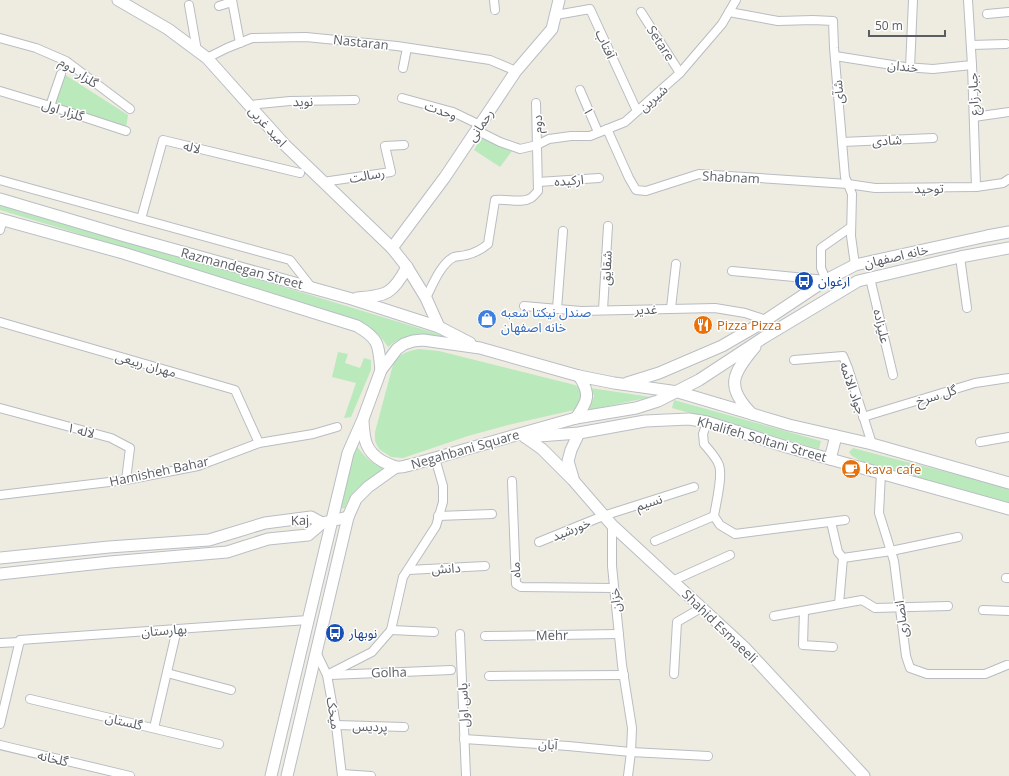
<svg xmlns="http://www.w3.org/2000/svg" width="1009" height="776" viewBox="0 0 1009 776" font-family="'Open Sans','Noto Sans Arabic',sans-serif">
<style>
.green{fill:#bae9bc}
.lines{fill:none;stroke-linecap:round;stroke-linejoin:round}
.street-casing{stroke:#b9bcc2;stroke-width:10}
.secondary-casing{stroke:#babec5;stroke-width:13}
.street{stroke:#fff;stroke-width:8}
.secondary{stroke:#fff;stroke-width:11}
.labels{text-anchor:middle;dominant-baseline:central;stroke-width:3;stroke-linejoin:round;paint-order:stroke}
.street-label{font-size:13px;fill:#5a5e64;stroke:#fff}
.transit-label{font-size:13px;fill:#164399;stroke:#fff;text-anchor:start}
.shop-label{font-size:13px;fill:#366cbe;stroke:#fff;text-anchor:start}
.food-label{font-size:13px;fill:#c56008;stroke:#fff;text-anchor:start}
</style>
<rect width="100%" height="100%" fill="#eeece1"/>
<g class="green">
<polygon points="64,74 128,115 126,128 55,103"/>
<polygon points="481,138 496,145 512,151 500,167 474,150"/>
<path d="M0 204 307 294 448 337C426 334 405 332 388 347 379 333 372 328 356 322L172 262 0 210Z"/>
<path d="M419 349 439 351 575 385 582 389 580 404 574 410 508 425 468 436 403 458 391 457 379 449 375 441V432L394 361C401 353 409 351 419 349Z"/>
<polygon points="338,352 348,354 345,363 360,368 364,358 371,360 371,370 351,417 344,418 356,383 332,377"/>
<polygon points="590,388 651,397 589,410 594,396"/>
<polygon points="674,400 821,441 819,449 672,408"/>
<path d="M356 445C364 457 374 466 389 469 369 480 352 486 345 508L339 509 347 483 350 462Z"/>
<path d="M853 448C905 462 957 474 1009 488V504L863 462 852 456 849 452Z"/>
</g>
<g class="lines">
<g class="street-casing">
<g id="street">
<polyline points="232,0 240,43"/>
<polyline points="494,0 495,10"/>
<polyline points="968,0 972,65 976,187"/>
<polyline points="189,5 197,51"/>
<polyline points="219,6 232,2"/>
<polyline points="641,12 680,73"/>
<polyline points="729,12 778,21 813,20 833,21 834,48 845,177 852,194 851,236 855,265"/>
<polyline points="987,14 1009,12"/>
<polyline points="556,15 590,9 637,111"/>
<polyline points="0,38 36,48 66,61 130,109"/>
<polyline points="971,45 1006,44"/>
<polyline points="835,56 905,67 933,69 972,65"/>
<polyline points="207,58 227,48 252,38 306,37 397,46 490,60 516,71"/>
<polyline points="403,68 407,48"/>
<polyline points="910,68 913,0"/>
<polyline points="580,90 598,132"/>
<polyline points="0,91 50,106 126,131"/>
<polyline points="402,98 453,112 480,125"/>
<polyline points="250,105 290,101 355,100"/>
<polyline points="50,106 61,74"/>
<polyline points="974,117 1009,112"/>
<polyline points="607,129 629,178 636,190 646,191 699,174 848,184 875,188 976,187 1003,183 1009,179"/>
<polyline points="476,130 500,142 520,149 537,145 549,139 571,136 590,136 625,122 680,73 722,24 736,0"/>
<polyline points="842,142 933,138"/>
<polyline points="0,180 290,260 312,288"/>
<polyline points="323,182 391,172 385,146 404,145"/>
<polyline points="538,182 599,178"/>
<polyline points="0,219 3,219 0,230"/>
<polyline points="141,219 163,140 300,173"/>
<polyline points="960,257 967,308"/>
<polyline points="732,271 826,280"/>
<polyline points="870,278 893,375"/>
<polyline points="826,280 821,268 821,248 851,227"/>
<path d="M426 298C432 286 441 263 454 257 457 256 462 256 466 255 475 253 481 250 488 244L495 200C506 198 521 204 531 198 534 196 536 193 538 191L536 103"/>
<polyline points="524,306 581,311 715,308 745,313 766,320"/>
<polyline points="671,308 676,264"/>
<polyline points="557,309 563,231"/>
<polyline points="603,310 608,226"/>
<polyline points="0,322 235,390 259,443"/>
<polyline points="794,360 843,356 848,368 872,444"/>
<polyline points="0,408 111,438 130,448 126,480"/>
<polyline points="863,417 975,383 1009,378"/>
<path d="M707 422 703 434 704 444C709 450 716 457 719 465 723 476 716 503 714 516L720 525 735 534 845 520"/>
<polyline points="980,442 1009,437"/>
<polyline points="881,473 879,513 894,561 906,656 910,668 927,674 985,674 1007,665"/>
<polyline points="512,481 516,584 521,587 614,588"/>
<polyline points="0,495 126,480 198,466 259,443 313,434 337,427"/>
<polyline points="438,516 492,514"/>
<polyline points="831,522 838,552 843,558 891,551 958,537"/>
<polyline points="612,525 612,566 622,665 632,728 631,752 628,776"/>
<polyline points="655,541 714,516"/>
<polyline points="539,542 603,516 694,487"/>
<polyline points="408,570 485,566"/>
<polyline points="1006,578 1009,578"/>
<polyline points="672,581 730,555"/>
<polyline points="839,604 843,558"/>
<polyline points="983,610 1009,611"/>
<polyline points="804,611 803,645 833,647"/>
<polyline points="774,616 862,600 875,608 948,606"/>
<polyline points="391,630 434,632"/>
<polyline points="460,634 466,776"/>
<polyline points="485,636 619,634"/>
<polyline points="0,643 20,642"/>
<polyline points="316,652 327,675 336,725 342,776"/>
<polyline points="167,673 231,690"/>
<polyline points="674,674 677,622 701,608"/>
<polyline points="327,675 372,652 391,630 403,577 436,526 443,502 443,486 435,458"/>
<polyline points="330,675 451,670"/>
<polyline points="489,676 624,675"/>
<polyline points="30,699 219,744"/>
<polyline points="0,724 20,640 308,620"/>
<polyline points="336,725 404,727"/>
<polyline points="154,728 177,629"/>
<polyline points="464,739 568,746 631,752 708,756"/>
<polyline points="0,745 130,776"/>
<polyline points="342,774 371,776"/>
</g>
</g>
<g class="secondary-casing">
<g id="secondary">
<polyline points="118,0 168,29 207,58 285,145 392,248 407,267 426,298 439,327"/>
<polyline points="0,199 125,236 352,299 439,327 470,343"/>
<path d="M0 219 123 253 357 326C381 340 378 346 381 370"/>
<polyline points="392,248 445,177 516,71 552,29 559,0"/>
<path d="M357 298C386 296 393 294 407 267"/>
<polyline points="627,383 659,373 722,346 760,324 826,280 855,265 987,236 1009,232"/>
<path d="M752 414C725 387 732 374 755 347"/>
<path d="M576 418C588 401 591 394 579 376"/>
<path d="M363 421C364 439 365 451 382 461 386 463 392 466 396 467 401 468 409 465 414 464L576 418 636 408 658 401 699 380 763 338 858 281 960 257 1009 248"/>
<polyline points="525,437 579,433 645,421 689,419 707,422 787,447 1009,509"/>
<polyline points="525,437 542,449 573,480 612,525 744,647 864,776"/>
<polyline points="830,459 836,436"/>
<polyline points="573,478 568,461 571,450 579,433"/>
<polyline points="0,558 109,547 209,540 265,523 311,517 322,523"/>
<polyline points="0,574 110,562 227,552 268,539 308,535 322,523 348,517"/>
<polyline points="271,776 348,453 363,419 381,370 397,349 404,344 413,341 423,340 480,348 579,376 614,383 678,392 789,425 872,444 1009,483"/>
<polyline points="287,776 348,517 356,499 368,487 396,467"/>
</g>
</g>
<use href="#street" class="street"/>
<use href="#secondary" class="secondary"/>
</g>
<defs>
<g id="bus-disc" transform="scale(1)"><circle r="9.5" fill="#1a4fb4" stroke="#fff"/><path d="M-5-6H5V4H4V6H2V4H-2V6H-4V4H-5ZM-3.5-4V0h7V-4ZM-3.5 1.2v1.5H-2V1.2ZM2 1.2v1.5H3.5V1.2Z" fill="#fff"/></g>
<g id="shop-disc" transform="scale(1)"><circle r="9.5" fill="#3f7fe0" stroke="#fff"/><path d="M-5-2.5h2.3a2.7 3.5 0 0 1 5.4 0H5L5.5 6h-11ZM-1.5-2.5h3a1.5 2.3 0 0 0-3 0Z" fill="#fff"/></g>
<g id="restaurant-disc" transform="scale(1)"><circle r="9.5" fill="#e8710a" stroke="#fff"/><path d="M-5-6h1v4h1v-4h1v4h1v-4h1v5L-1.5 .5V6h-2V.5L-5-1ZM5-6V6H3V1.5H1.5Q1.5-4 5-6Z" fill="#fff"/></g>
<g id="cafe-disc" transform="scale(1)"><circle r="9.5" fill="#e8710a" stroke="#fff"/><path d="M-5.5-4.5H6V0H3Q3 3.5 0 3.5H-2.5Q-5.5 3.5-5.5 0ZM3-3.2v2h1.7v-2ZM-6 4.5H4V6H-6Z" fill="#fff"/></g>
</defs>
<g fill-rule="evenodd">
<use href="#bus-disc" x="804" y="281"/>
<use href="#shop-disc" x="487" y="319"/>
<use href="#restaurant-disc" x="703" y="325"/>
<use href="#cafe-disc" x="851" y="469"/>
<use href="#bus-disc" x="335" y="633"/>
</g>
<g class="labels">
<g class="street-label">
<text transform="translate(361 42) rotate(6)">Nastaran</text>
<text transform="translate(661 43) rotate(57)">Setare</text>
<text transform="translate(606 44) rotate(65)">آفتاب</text>
<text transform="translate(903 66) rotate(6)">خندان</text>
<text transform="translate(79 72) rotate(34)">گلزار دوم</text>
<text transform="translate(838 92) rotate(-95)">شآی</text>
<text transform="translate(973 94) rotate(-92)">جبار زارع</text>
<text transform="translate(653 98) rotate(-41)">شیرین</text>
<text transform="translate(303 101) rotate(-1)">نوید</text>
<text transform="translate(63 110) rotate(18)">گلزار اول</text>
<text transform="translate(441 110) rotate(19)">وحدت</text>
<text transform="translate(589 111) rotate(67)">۱</text>
<text transform="translate(537 124) rotate(-90)">دوم</text>
<text transform="translate(480 125) rotate(-56)">رحمانی</text>
<text transform="translate(268 126) rotate(48)">امید غربی</text>
<text transform="translate(887 140) rotate(-3)">شادی</text>
<text transform="translate(192 147) rotate(14)">لاله</text>
<text transform="translate(367 175) rotate(-10)">رسالت</text>
<text transform="translate(731 177) rotate(3)">Shabnam</text>
<text transform="translate(569 180) rotate(-4)">ارکیده</text>
<text transform="translate(929 188) rotate(-1)">توحید</text>
<text transform="translate(896 256) rotate(-13)">خانه اصفهان</text>
<text transform="translate(242 268) rotate(15)">Razmandegan Street</text>
<text transform="translate(606 268) rotate(-87)">شقایق</text>
<text transform="translate(646 309) rotate(-1)">غدیر</text>
<text transform="translate(882 326) rotate(77)">علیزاده</text>
<text transform="translate(146 364) rotate(16)">مهران ربیعی</text>
<text transform="translate(853 388) rotate(71)">جواد الائمه</text>
<text transform="translate(936 395) rotate(-17)">گل سرخ</text>
<text transform="translate(81 430) rotate(15)">لاله ۱</text>
<text transform="translate(762 439) rotate(16)">Khalifeh Soltani Street</text>
<text transform="translate(465 449) rotate(-16)">Negahbani Square</text>
<text transform="translate(159 471) rotate(-12)">Hamisheh Bahar</text>
<text transform="translate(649 502) rotate(-18)">نسیم</text>
<text transform="translate(300 520) rotate(-2)">Kaj</text>
<text transform="translate(571 529) rotate(-22)">خورشید</text>
<text transform="translate(446 568) rotate(-3)">دانش</text>
<text transform="translate(515 570) rotate(-94)">ماه</text>
<text transform="translate(615 600) rotate(-96)">خزان</text>
<text transform="translate(901 619) rotate(-97)">انصاری</text>
<text transform="translate(720 626) rotate(44)">Shahid Esmaeeli</text>
<text transform="translate(164 630) rotate(-4)">بهارستان</text>
<text transform="translate(552 635) rotate(-1)">Mehr</text>
<text transform="translate(389 672) rotate(-2)">Golha</text>
<text transform="translate(463 705) rotate(-92)">یاس اول</text>
<text transform="translate(334 713) rotate(81)">میخک</text>
<text transform="translate(124 721) rotate(13)">گلستان</text>
<text transform="translate(370 726) rotate(2)">پردیس</text>
<text transform="translate(548 744) rotate(4)">آبان</text>
<text transform="translate(53 758) rotate(13)">گلخانه</text>
</g>
<g class="transit-label">
<text x="818" y="281">ارغوان</text>
<text x="349" y="633">نوبهار</text>
</g>
<g class="shop-label">
<text x="501" y="312">صندل نیکتا شعبه<tspan x="501" dy="15">خانه اصفهان</tspan></text>
</g>
<g class="food-label">
<text x="717" y="325">Pizza Pizza</text>
<text x="865" y="469">kava cafe</text>
</g>
</g>
<path d="M869 30v6h76v-6" fill="none" stroke="#5a5e64" stroke-width="2"/>
<text x="875" y="30" font-size="12" fill="#5a5e64" stroke="#ffffff" stroke-width="3" paint-order="stroke">50 m</text>
</svg>
